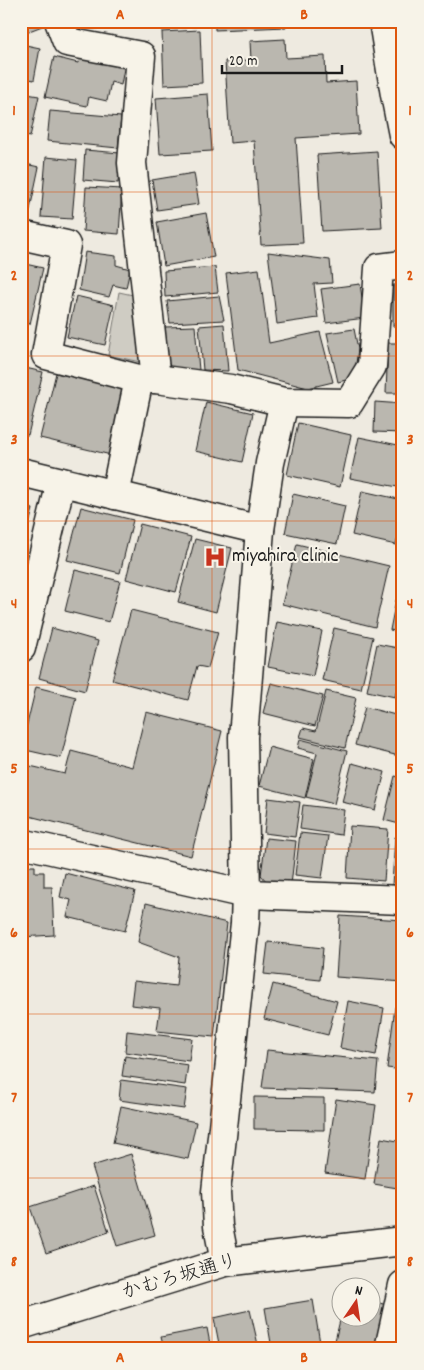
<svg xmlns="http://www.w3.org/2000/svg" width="424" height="1370" viewBox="0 0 424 1370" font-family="Dekko,'Klee One',sans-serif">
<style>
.green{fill:#cfccc3;stroke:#767470}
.building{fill:#bab7af;stroke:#1c1c1c}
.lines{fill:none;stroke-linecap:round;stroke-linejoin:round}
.minor-casing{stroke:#1c1c1c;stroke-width:31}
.minor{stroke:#f7f3e8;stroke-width:28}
.grid{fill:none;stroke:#de560d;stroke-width:1;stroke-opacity:0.55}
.labels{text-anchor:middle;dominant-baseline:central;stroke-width:4;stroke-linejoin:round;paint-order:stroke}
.poi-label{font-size:20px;fill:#1c1c1c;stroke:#f7f3e8;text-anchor:start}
.street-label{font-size:20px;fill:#1c1c1c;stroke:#f7f3e8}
.neatline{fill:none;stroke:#de560d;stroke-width:2}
.grid-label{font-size:16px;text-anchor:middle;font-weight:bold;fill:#de560d}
</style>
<rect width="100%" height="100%" fill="#eeeae0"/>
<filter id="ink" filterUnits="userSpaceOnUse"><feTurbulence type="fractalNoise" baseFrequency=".02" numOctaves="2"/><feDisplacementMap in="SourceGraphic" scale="10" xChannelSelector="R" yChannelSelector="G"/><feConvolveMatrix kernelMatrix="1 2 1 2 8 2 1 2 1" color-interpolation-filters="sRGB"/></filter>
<g filter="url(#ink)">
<polygon class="green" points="119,292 142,297 145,363 108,355"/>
<g class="building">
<polygon points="21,21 49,21 50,23 24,33"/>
<polygon points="215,21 285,21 286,27 215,30"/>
<polygon points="200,30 202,83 164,85 162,32"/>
<polygon points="285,39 286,58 325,56 326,83 356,81 359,134 296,138 303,243 261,245 254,141 230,143 225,61 251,60 250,41"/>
<polygon points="21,44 40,48 34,80 21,77"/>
<polygon points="80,53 125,63 121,85 111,82 107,101 89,97 87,106 45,97 54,57 78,63"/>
<polygon points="21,93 39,96 30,137 21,135"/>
<polygon points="208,94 212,151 160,154 156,98"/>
<polygon points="50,111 121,117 118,148 47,141"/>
<polygon points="85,150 120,153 118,183 83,180"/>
<polygon points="377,151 382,228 322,231 317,155"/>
<polygon points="46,157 77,160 72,219 41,217"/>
<polygon points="21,163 39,167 28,219 21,218"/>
<polygon points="194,173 199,204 157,210 152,180"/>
<polygon points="86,187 122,189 119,234 83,231"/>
<polygon points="206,213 214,257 164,266 157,222"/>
<polygon points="85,252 116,256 116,265 130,269 126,288 113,285 109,297 79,290"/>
<polygon points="268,252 330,260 332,283 314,284 318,318 277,324"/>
<polygon points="21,263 43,268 30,324 21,322"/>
<polygon points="215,267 218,292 165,297 164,271"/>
<polygon points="259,269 269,343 320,332 333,382 308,388 238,370 226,273"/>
<polygon points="360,284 365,318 326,323 321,289"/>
<rect x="393" y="285" width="10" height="41"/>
<polygon points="76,296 114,305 105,345 67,337"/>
<polygon points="219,296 224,320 170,323 167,301"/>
<polygon points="224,324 228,371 203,370 199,326"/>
<polygon points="195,326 199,370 166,371 165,327"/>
<polygon points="354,329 358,349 354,378 338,382 327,333"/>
<polygon points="388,343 403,343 403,393 386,393"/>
<polygon points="21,367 43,372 28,435 21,434"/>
<polygon points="56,373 127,390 111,455 40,438"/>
<polygon points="206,402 253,413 242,462 195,451"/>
<polygon points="375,402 403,404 403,433 374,432"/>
<polygon points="298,423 351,435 340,487 287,475"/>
<polygon points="359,437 403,446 403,488 350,478"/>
<polygon points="362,491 403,500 403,516 396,545 352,535"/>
<polygon points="293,494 345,506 337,544 285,533"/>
<polygon points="21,506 33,509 21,555"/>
<polygon points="81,507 133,520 120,573 67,560"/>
<polygon points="140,524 191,537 176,592 126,579"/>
<polygon points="195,539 232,548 216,612 178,602"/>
<polygon points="297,544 389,566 375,627 282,604"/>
<polygon points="75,570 120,581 109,622 65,611"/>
<polygon points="396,600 403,602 403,633 390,630"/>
<polygon points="131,610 218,632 208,668 197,666 188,700 112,680"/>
<polygon points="277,622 322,631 313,676 268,667"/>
<polygon points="52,628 98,641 85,691 39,678"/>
<polygon points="334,628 373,637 361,689 322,680"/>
<polygon points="377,644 403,649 403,662 395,697 367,691"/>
<polygon points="271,683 323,696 315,726 263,713"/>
<polygon points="36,687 76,697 61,758 21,749"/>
<polygon points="326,691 356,698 345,748 300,737 303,728 316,731"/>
<polygon points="365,707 403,717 403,757 355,745"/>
<polygon points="146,712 222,731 191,856 21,814 21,764 65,774 71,751 132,767"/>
<polygon points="300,739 347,751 334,804 306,797 317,753 298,748"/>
<polygon points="269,747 314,759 305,798 259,786"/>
<polygon points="352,763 385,772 375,810 342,802"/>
<polygon points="395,776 403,778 403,825 384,820"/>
<polygon points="268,798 300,802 295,837 264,833"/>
<polygon points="303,805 344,810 341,835 300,829"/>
<polygon points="350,826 388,829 384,881 347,878"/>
<polygon points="300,833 328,836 322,878 295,875"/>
<polygon points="395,837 403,837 403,885 392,885"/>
<polygon points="266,838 296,841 291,885 267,882 261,875"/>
<polygon points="21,866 35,866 35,872 44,872 44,887 52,887 54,935 21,937"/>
<polygon points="65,873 135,891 125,931 67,917 71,900 60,897"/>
<polygon points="146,903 227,923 214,1037 157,1031 160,1008 131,1005 134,981 176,986 179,957 138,942"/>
<polygon points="340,916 403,920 403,982 336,977"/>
<polygon points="268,942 323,948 320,980 264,974"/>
<polygon points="273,984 337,1001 328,1035 264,1019"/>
<polygon points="348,1001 384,1008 376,1055 340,1048"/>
<polygon points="395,1007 403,1008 403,1070 387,1068"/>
<polygon points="127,1031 192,1039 189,1061 125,1052"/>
<polygon points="267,1050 378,1061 375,1092 262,1088"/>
<polygon points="125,1056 188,1065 185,1085 122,1076"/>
<polygon points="121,1080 187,1089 184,1109 119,1100"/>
<polygon points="254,1097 324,1098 324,1130 254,1129"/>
<polygon points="336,1099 376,1105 365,1179 325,1173"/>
<polygon points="121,1106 196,1122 188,1159 113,1143"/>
<polygon points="381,1138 403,1142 403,1189 374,1184"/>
<polygon points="131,1154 155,1235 117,1246 92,1166"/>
<polygon points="94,1186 109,1232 46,1253 30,1207"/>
<polygon points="313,1300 321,1349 272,1349 265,1308"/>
<polygon points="372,1301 387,1305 376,1349 333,1349 342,1312 342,1318 372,1318"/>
<polygon points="250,1310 259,1349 220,1349 214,1318"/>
<polygon points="207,1328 211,1349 164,1349 161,1337"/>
</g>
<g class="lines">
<g class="minor-casing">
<g id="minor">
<polyline points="59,21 67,42 141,56 132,163 156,379"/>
<polyline points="383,21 395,95 403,135"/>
<polyline points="21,235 66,245 46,355 139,379 156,379 231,389 284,402 349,403 372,366 379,268 403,265"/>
<polyline points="21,472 260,530"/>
<polyline points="115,495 139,379"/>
<polyline points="21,648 61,482"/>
<polyline points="21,843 246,894 403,900"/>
<polyline points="225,1262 218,1226 216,1192 245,923 246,894 243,737 260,530 270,463 284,402"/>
<polyline points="21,1325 225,1262 403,1241"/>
<polyline points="389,1349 403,1285"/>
</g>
</g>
<use href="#minor" class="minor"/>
</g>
</g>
<path class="grid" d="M212 21V1349M21 192H403M21 356H403M21 521H403M21 685H403M21 849H403M21 1014H403M21 1178H403"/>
<defs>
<g id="hospital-bare" transform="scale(1.725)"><path d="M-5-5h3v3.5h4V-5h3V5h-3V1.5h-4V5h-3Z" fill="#c8321e" stroke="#f7f3e8" stroke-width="2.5" paint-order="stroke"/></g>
</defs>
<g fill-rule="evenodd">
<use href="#hospital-bare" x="215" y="557"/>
</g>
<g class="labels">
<g class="poi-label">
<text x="232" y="557">miyahira clinic</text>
</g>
<g class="street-label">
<text transform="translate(180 1278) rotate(-16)">かむろ坂通り</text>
</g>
</g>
<rect width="424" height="1370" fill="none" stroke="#f7f3e8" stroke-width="55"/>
<g transform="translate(356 1302) rotate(13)"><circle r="24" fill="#f7f3e8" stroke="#9f9d96"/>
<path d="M0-4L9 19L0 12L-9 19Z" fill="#c8321e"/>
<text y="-8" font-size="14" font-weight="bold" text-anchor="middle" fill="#1c1c1c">N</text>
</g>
<path d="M222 65v8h120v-8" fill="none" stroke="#1c1c1c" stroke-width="2.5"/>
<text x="229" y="65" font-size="15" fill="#1c1c1c" stroke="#f7f3e8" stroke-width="4" paint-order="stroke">20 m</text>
<rect x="28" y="28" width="368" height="1314" class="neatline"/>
<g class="grid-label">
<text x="120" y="19">A</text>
<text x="304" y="19">B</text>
<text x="14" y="115">1</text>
<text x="410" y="115">1</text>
<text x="14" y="280">2</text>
<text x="410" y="280">2</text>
<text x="14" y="444">3</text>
<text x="410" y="444">3</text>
<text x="14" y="608">4</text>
<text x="410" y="608">4</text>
<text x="14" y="773">5</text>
<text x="410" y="773">5</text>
<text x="14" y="937">6</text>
<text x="410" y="937">6</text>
<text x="14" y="1102">7</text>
<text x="410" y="1102">7</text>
<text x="14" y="1266">8</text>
<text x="410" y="1266">8</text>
<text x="120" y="1362">A</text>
<text x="304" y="1362">B</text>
</g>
</svg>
